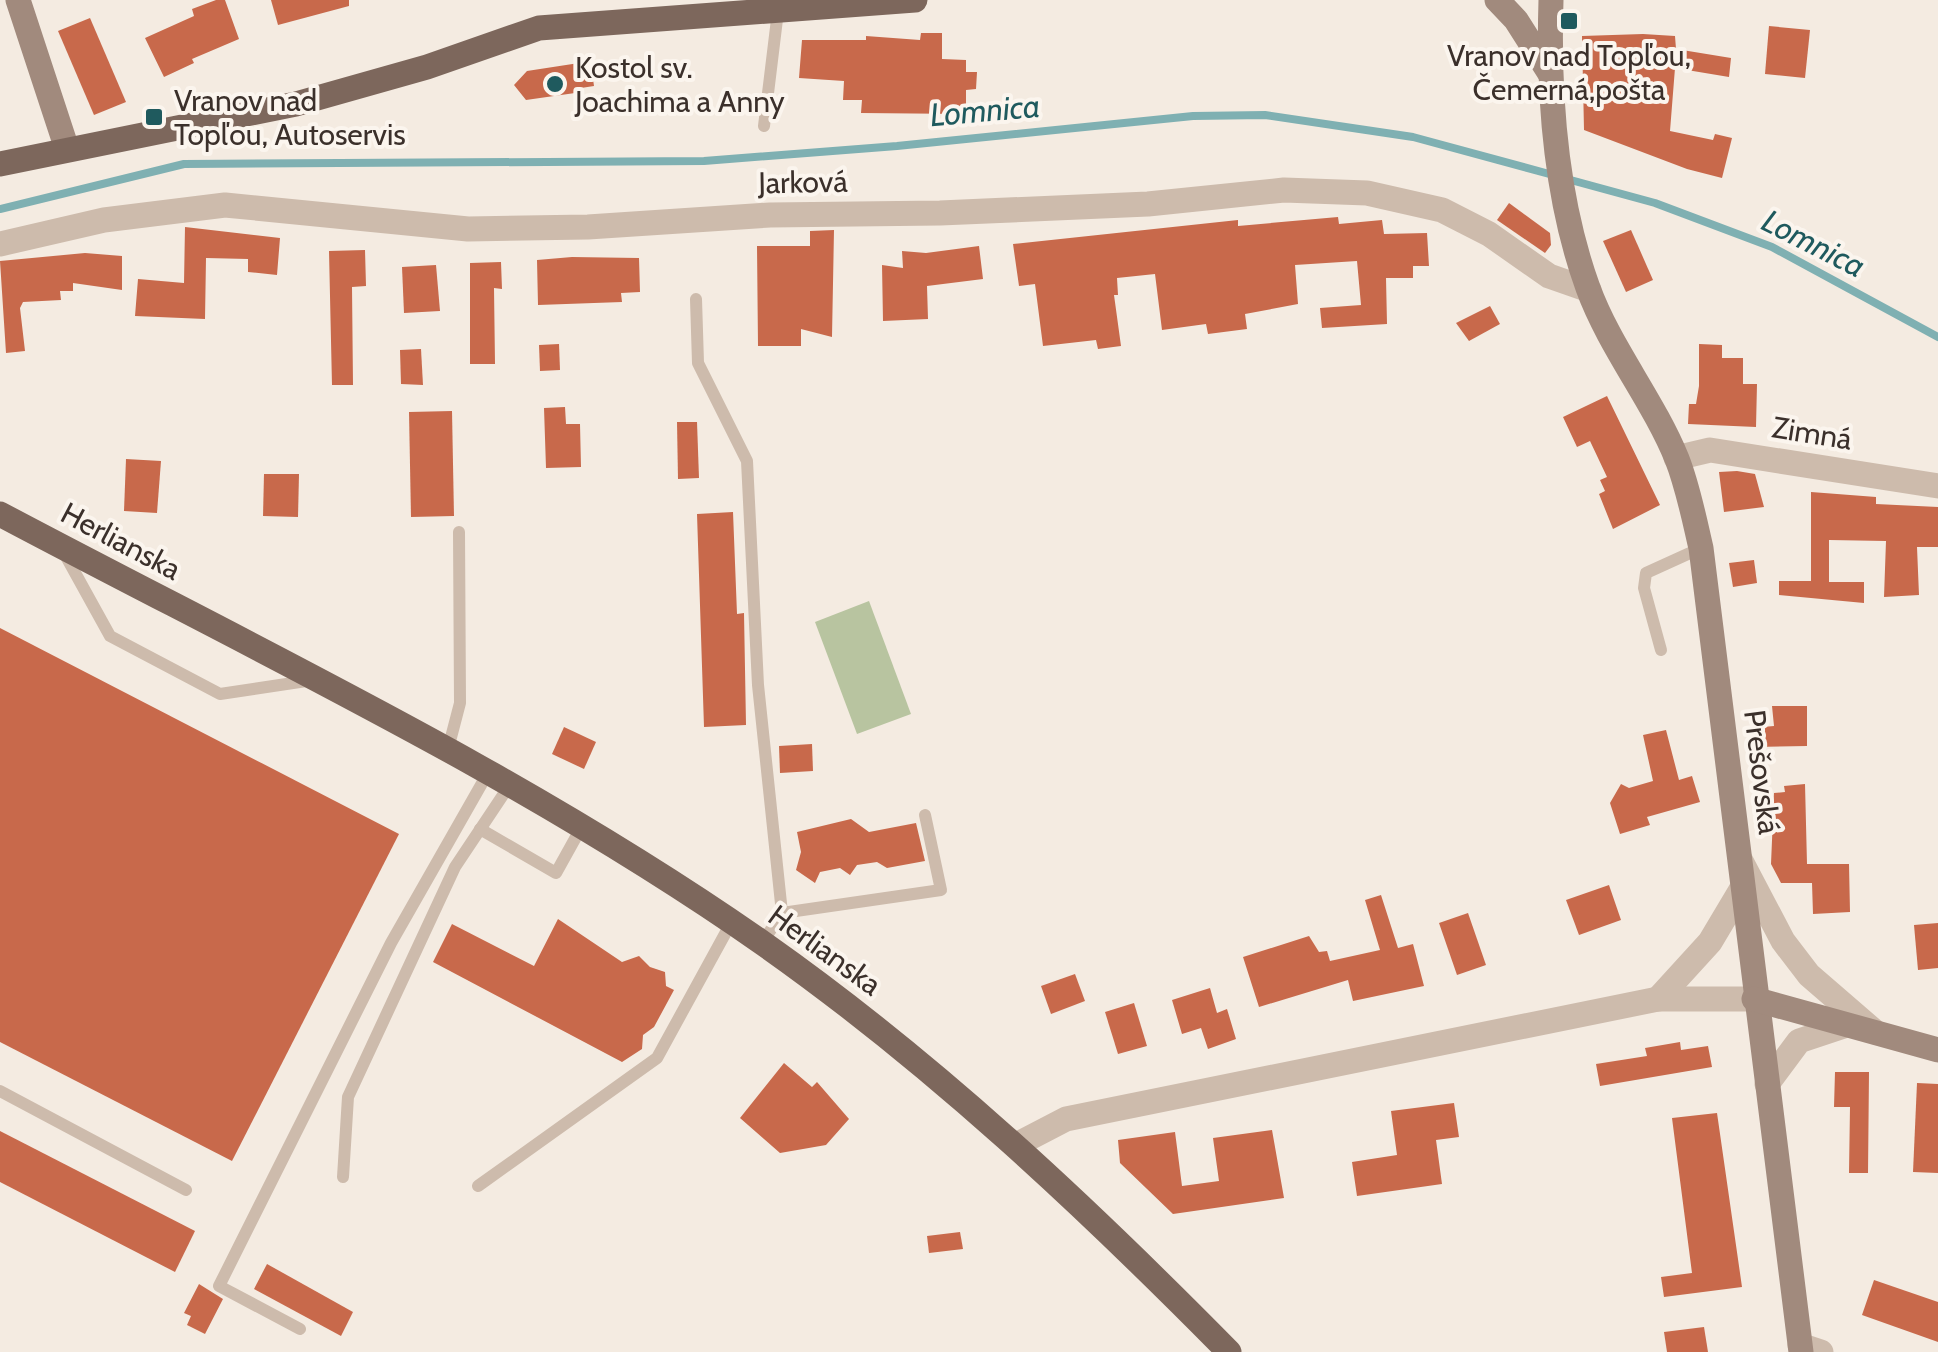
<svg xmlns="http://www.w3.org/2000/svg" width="1938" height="1352" viewBox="0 0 1938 1352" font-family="Cabin,sans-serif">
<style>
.green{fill:#b8c4a0}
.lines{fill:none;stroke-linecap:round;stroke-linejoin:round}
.stream{stroke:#7fb0b2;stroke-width:8}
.building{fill:#c8694b}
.lane{stroke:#cdbbac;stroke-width:12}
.street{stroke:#cdbbac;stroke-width:25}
.secondary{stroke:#a18a7d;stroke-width:25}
.primary{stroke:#7d675c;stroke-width:25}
.poi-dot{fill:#1f5a5e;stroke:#fbf5ee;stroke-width:4}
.labels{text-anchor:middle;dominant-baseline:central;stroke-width:8;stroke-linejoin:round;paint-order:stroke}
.poi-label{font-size:30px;fill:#3b302b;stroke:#fbf5ee;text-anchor:start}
.street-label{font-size:30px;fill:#3b302b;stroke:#fbf5ee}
.water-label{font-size:32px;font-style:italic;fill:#1f5a5e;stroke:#fbf5ee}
</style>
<rect width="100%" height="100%" fill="#f4ebe1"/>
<polygon class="green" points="869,601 911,714 857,734 815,622"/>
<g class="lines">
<g class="stream">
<polyline points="1567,179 1655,203 1772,247 1938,337"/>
<polyline points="0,209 184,164 704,161 897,146 1193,116 1265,115 1413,137 1553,175"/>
</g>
</g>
<g class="building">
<polygon points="216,0 225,0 239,39 192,59 194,63 164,77 145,38 194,16 192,9"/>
<polygon points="271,0 349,0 349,6 278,25"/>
<polygon points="90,18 126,102 94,115 58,31"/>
<polygon points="1769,26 1810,30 1805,78 1765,74"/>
<polygon points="921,33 942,33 942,59 966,60 966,72 977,72 976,89 966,90 966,114 861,113 862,100 843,100 844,81 799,78 802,40 866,40 866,36 920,40"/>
<polygon points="1643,34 1675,36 1676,49 1731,58 1729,77 1675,68 1670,131 1713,140 1715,134 1732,138 1722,178 1687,169 1584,130 1582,36"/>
<polygon points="579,63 579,67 591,65 594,86 581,88 582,92 526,100 514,85 527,71"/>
<polygon points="1509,203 1550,233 1551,245 1545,253 1497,220"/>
<polygon points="1338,217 1339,224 1382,220 1384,234 1427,233 1429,266 1413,266 1413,278 1386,278 1387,324 1322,328 1320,308 1361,305 1357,261 1295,265 1298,304 1245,314 1247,329 1208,334 1206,324 1162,330 1155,274 1117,278 1118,295 1114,295 1121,346 1098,349 1096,340 1043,346 1035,284 1019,286 1013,244 1238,220 1238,226"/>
<polygon points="185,227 280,238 277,275 248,272 248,259 206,258 205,319 135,316 138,279 184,283"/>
<polygon points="834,230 832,337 801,329 801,346 758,346 757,246 810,246 810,231"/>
<polygon points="1631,230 1653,280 1626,292 1603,241"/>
<polygon points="979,246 983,279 927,286 928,319 883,321 882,265 903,268 902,251 926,253"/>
<polygon points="365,250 366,286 352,287 353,385 332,385 329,251"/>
<polygon points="85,253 122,256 122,290 73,283 73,291 60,291 61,300 23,302 20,308 25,351 6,353 0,261"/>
<polygon points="572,257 639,258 640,292 621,293 622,302 538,305 537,260"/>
<polygon points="501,262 502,289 494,288 495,364 470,364 470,263"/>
<polygon points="436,265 440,311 404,313 402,267"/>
<polygon points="1490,306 1500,324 1469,341 1456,323"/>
<polygon points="559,344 560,370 540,371 539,345"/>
<polygon points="1699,344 1722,345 1722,358 1743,358 1743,384 1757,384 1756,427 1688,424 1689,404 1696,404 1699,386"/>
<polygon points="421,349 423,385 401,384 400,350"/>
<polygon points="1607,396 1660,505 1613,529 1599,494 1605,491 1600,480 1607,477 1590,441 1577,447 1563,417"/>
<polygon points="565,407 566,424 580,424 581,467 546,468 544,408"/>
<polygon points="452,411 454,516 411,517 409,412"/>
<polygon points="677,422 697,422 699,478 678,479"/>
<polygon points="126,459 161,461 157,513 124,511"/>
<polygon points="1737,471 1755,474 1764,507 1724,512 1719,472"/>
<polygon points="264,474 299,474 298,517 263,516"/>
<polygon points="1811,492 1876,497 1876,504 1938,507 1938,547 1917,547 1919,595 1884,597 1886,541 1829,540 1829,582 1864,582 1864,603 1779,595 1779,581 1811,581"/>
<polygon points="733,512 737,614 744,613 746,725 704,727 697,514"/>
<polygon points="1754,560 1757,583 1733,587 1729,563"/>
<polygon points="0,628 399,834 232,1161 0,1042"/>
<polygon points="1772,706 1807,706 1807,746 1753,747 1751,728 1774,726"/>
<polygon points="564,727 596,742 584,769 552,754"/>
<polygon points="1666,730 1679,780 1692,776 1700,802 1647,817 1650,825 1620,834 1610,803 1621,784 1629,788 1653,781 1643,735"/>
<polygon points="812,744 813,771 780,773 779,746"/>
<polygon points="1805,784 1807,864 1849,864 1850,912 1813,914 1812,883 1781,883 1771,864 1774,793 1785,792 1784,786"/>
<polygon points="851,819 869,832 916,823 925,861 887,868 877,862 857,865 850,875 840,868 820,872 815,883 796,870 801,852 797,832"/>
<polygon points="1609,885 1621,920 1579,935 1566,900"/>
<polygon points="1381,895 1398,948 1413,944 1424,986 1353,1001 1348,980 1259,1007 1243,957 1309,936 1319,952 1327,951 1330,961 1380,950 1365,900"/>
<polygon points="1468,913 1486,965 1457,975 1439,923"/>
<polygon points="558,919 622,962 639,956 650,967 665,972 666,986 674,990 654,1027 643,1035 642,1049 622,1062 433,962 452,924 534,966"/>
<polygon points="1938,923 1938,968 1918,970 1914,925"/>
<polygon points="1075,974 1085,1001 1051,1014 1041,986"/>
<polygon points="1210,988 1217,1013 1227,1009 1236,1039 1208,1049 1201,1028 1182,1034 1172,1000"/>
<polygon points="1134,1003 1147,1046 1118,1054 1105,1012"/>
<polygon points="1680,1042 1681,1050 1708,1046 1712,1067 1600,1086 1596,1064 1647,1056 1645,1048"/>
<polygon points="784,1063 812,1087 817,1082 849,1119 826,1145 780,1153 740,1118"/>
<polygon points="1835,1072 1869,1072 1868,1173 1849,1173 1850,1107 1834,1107"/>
<polygon points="1917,1083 1938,1084 1938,1173 1913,1172"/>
<polygon points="1454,1103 1459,1137 1436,1140 1442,1184 1357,1196 1352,1162 1397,1155 1391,1111"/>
<polygon points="1717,1113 1742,1287 1664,1297 1661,1277 1692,1273 1672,1118"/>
<polygon points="1272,1130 1284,1198 1173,1214 1120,1163 1118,1140 1175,1132 1182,1186 1219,1181 1213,1138"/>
<polygon points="0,1131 195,1231 175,1272 0,1182"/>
<polygon points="960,1232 963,1249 929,1253 927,1236"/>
<polygon points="267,1264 353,1312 341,1336 254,1289"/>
<polygon points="1874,1280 1938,1302 1938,1342 1862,1315"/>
<polygon points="199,1284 223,1299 205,1334 187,1325 191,1316 184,1313"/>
<polygon points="1704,1327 1708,1352 1667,1352 1664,1332"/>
</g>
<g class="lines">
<g class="lane">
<polyline points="764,126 778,11"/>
<polyline points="696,299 698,363 747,461 758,685 782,913 762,943"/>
<polyline points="63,551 110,636 220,694 313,680"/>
<polyline points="1661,650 1644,588 1646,573 1701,548"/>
<polyline points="448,749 460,703 459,532"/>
<polyline points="480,829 556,873 581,828"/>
<polyline points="782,913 941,890 925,815"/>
<polyline points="0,1091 186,1190"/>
<polyline points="343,1177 348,1097 455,867 511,783"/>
<polyline points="478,1186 657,1058 731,923"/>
<polyline points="300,1329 219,1286 391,943 489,771"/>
</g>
<g class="street">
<polyline points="0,244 104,220 225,205 468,229 588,227 770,215 940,213 1148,204 1284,190 1367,193 1442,210 1489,234 1549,276 1589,290"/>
<polyline points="1676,458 1710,450 1938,486"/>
<polyline points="1741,861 1783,941 1809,975 1875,1032"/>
<polyline points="1658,999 1710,942 1744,885"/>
<polyline points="1767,1084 1799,1041 1844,1026"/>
<polyline points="1016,1145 1066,1119 1658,999 1754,999"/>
<polyline points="1800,1345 1821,1352"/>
</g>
<g class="secondary">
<polyline points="18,0 67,149"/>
<polyline points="1497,0 1516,20 1549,72"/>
<path d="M1551 0C1548 96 1555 197 1588 288 1610 348 1653 400 1677 459 1688 487 1694 518 1701 548L1801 1352"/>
<polyline points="1754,999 1938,1050"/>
</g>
<g class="primary">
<polyline points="0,164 296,104 427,67 539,28 915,0"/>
<path d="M0 514C258 651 524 776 764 944 933 1063 1084 1205 1229 1352"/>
</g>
</g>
<g class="poi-dot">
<rect x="1559" y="11" width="20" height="20" rx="5"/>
<circle cx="555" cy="84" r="10"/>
<rect x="144" y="107" width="20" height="20" rx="5"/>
</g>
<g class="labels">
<g class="poi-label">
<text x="1569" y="55" text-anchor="middle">Vranov nad Topľou,<tspan x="1569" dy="34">Čemerná,pošta</tspan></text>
<text x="575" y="67">Kostol sv.<tspan x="575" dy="34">Joachima a Anny</tspan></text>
<text x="174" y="100">Vranov nad<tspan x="174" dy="34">Topľou, Autoservis</tspan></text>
</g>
<g class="street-label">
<text transform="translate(803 182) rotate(-1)">Jarková</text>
<text transform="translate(1812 433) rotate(9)">Zimná</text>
<text transform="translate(121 541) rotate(28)">Herlianska</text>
<text transform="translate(1762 772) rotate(83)">Prešovská</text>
<text transform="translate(825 950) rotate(36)">Herlianska</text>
</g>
<g class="water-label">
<text transform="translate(985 110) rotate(-5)">Lomnica</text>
<text transform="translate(1814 243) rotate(27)">Lomnica</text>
</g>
</g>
</svg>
